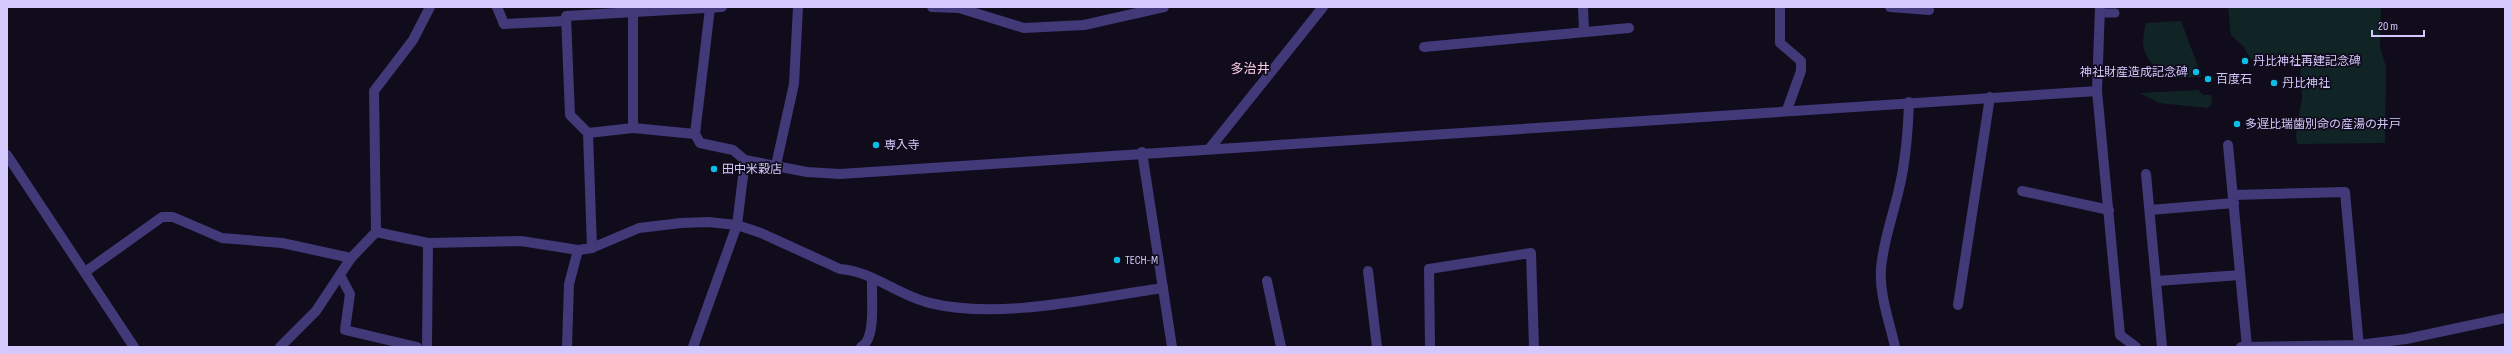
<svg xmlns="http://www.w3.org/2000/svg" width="2512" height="354" viewBox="0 0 2512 354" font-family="'Sofia Sans Condensed','Noto Sans JP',sans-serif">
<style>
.green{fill:#102425}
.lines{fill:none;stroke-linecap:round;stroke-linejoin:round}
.service{stroke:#413978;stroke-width:9}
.minor{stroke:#413978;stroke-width:10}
.poi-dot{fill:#0cbde6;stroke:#100c1c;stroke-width:1.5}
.labels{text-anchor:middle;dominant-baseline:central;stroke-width:3.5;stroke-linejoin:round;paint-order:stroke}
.poi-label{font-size:12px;fill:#d4c9fc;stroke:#100c1c;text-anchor:start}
.neighbourhood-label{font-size:13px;fill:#fccbe6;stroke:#100c1c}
</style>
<rect width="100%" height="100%" fill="#100c1c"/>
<g class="green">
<polygon points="2228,7 2381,7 2380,48 2386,66 2385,143 2297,144 2296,135 2302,98 2300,61 2258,63 2251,59 2243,46 2231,35"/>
<path d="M2181 21 2202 77 2162 78C2148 56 2138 54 2146 23Z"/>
<polygon points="2198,90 2203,95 2211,95 2212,103 2208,108 2159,103 2140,93"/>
</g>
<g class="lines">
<polyline class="service" points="2100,13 2115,13"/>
<g class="minor">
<polyline points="497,7 504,24 566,21"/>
<polyline points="932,7 959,8 1024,28 1084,25 1164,7"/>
<polyline points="1583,7 1584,30"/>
<polyline points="1780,7 1780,43 1801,61 1801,71 1787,110"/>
<polyline points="1890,7 1929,10"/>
<polyline points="2100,7 2097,91 2120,335 2136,347"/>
<polyline points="710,8 695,134 700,143 733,150 745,160"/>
<polyline points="652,11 722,7"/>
<polyline points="1424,47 1629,28"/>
<polyline points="633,128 695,134"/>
<polyline points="588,133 633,128 633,12"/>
<polyline points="2228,145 2247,347"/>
<polyline points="1210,148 1323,7"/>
<polyline points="1142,152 1172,347"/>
<polyline points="7,155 134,347"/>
<polyline points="776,165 794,84 798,7"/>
<polyline points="2146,174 2162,347"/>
<polyline points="2022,191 2109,210"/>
<polyline points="2233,195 2345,192 2359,347"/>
<polyline points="2150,210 2234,203"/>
<path d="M376 232 428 243 521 241 578 250 592 248 639 228 681 223 708 222 737 225 761 233 840 269C872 271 899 296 930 303 999 320 1092 298 1163 288"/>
<polyline points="592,248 588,133 570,115 566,16 652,11 651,7"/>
<polyline points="1368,271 1377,347"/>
<polyline points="85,272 162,217 173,217 222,238 282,243 351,258"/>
<polyline points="340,275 350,294 345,330 417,347"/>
<polyline points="1267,281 1281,347"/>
<polyline points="2157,281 2240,275"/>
<polyline points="1958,305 1990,97"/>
<polyline points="280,347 316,311 351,258 376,232 374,91 413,40 430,7"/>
<polyline points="427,347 428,243"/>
<polyline points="567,347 569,284 578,250"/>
<polyline points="693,347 737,225 745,160 807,172 840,174 2097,91"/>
<path d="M861 347C877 339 871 295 872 278"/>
<polyline points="1430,347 1429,269 1531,253 1534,347"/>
<path d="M1895 347C1890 323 1879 295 1881 269 1883 241 1893 216 1899 189 1906 160 1908 132 1909 102"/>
<polyline points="2241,347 2359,345 2406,339 2505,318"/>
</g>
</g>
<g class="poi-dot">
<circle cx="2245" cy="61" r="4"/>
<circle cx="2196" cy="72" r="4"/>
<circle cx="2208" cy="79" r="4"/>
<circle cx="2274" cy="83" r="4"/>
<circle cx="2237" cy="124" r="4"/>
<circle cx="876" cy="145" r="4"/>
<circle cx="714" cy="169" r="4"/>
<circle cx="1117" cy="260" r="4"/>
</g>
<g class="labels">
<g class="poi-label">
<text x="2253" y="61">丹比神社再建記念碑</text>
<text x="2188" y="72" text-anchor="end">神社財産造成記念碑</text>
<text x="2216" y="79">百度石</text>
<text x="2282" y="83">丹比神社</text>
<text x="2245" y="124">多遅比瑞歯別命の産湯の井戸</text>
<text x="884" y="145">専入寺</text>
<text x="722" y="169">田中米穀店</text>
<text x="1125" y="260">TECH-M</text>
</g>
<g class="neighbourhood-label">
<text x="1250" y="69">多治井</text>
</g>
</g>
<rect width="2512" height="354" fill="none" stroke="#d4c9fc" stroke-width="16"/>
<path d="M2372 30v6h52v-6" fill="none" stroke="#d4c9fc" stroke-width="2"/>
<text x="2378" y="30" font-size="12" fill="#d4c9fc" stroke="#100c1c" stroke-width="3" paint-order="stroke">20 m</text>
</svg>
